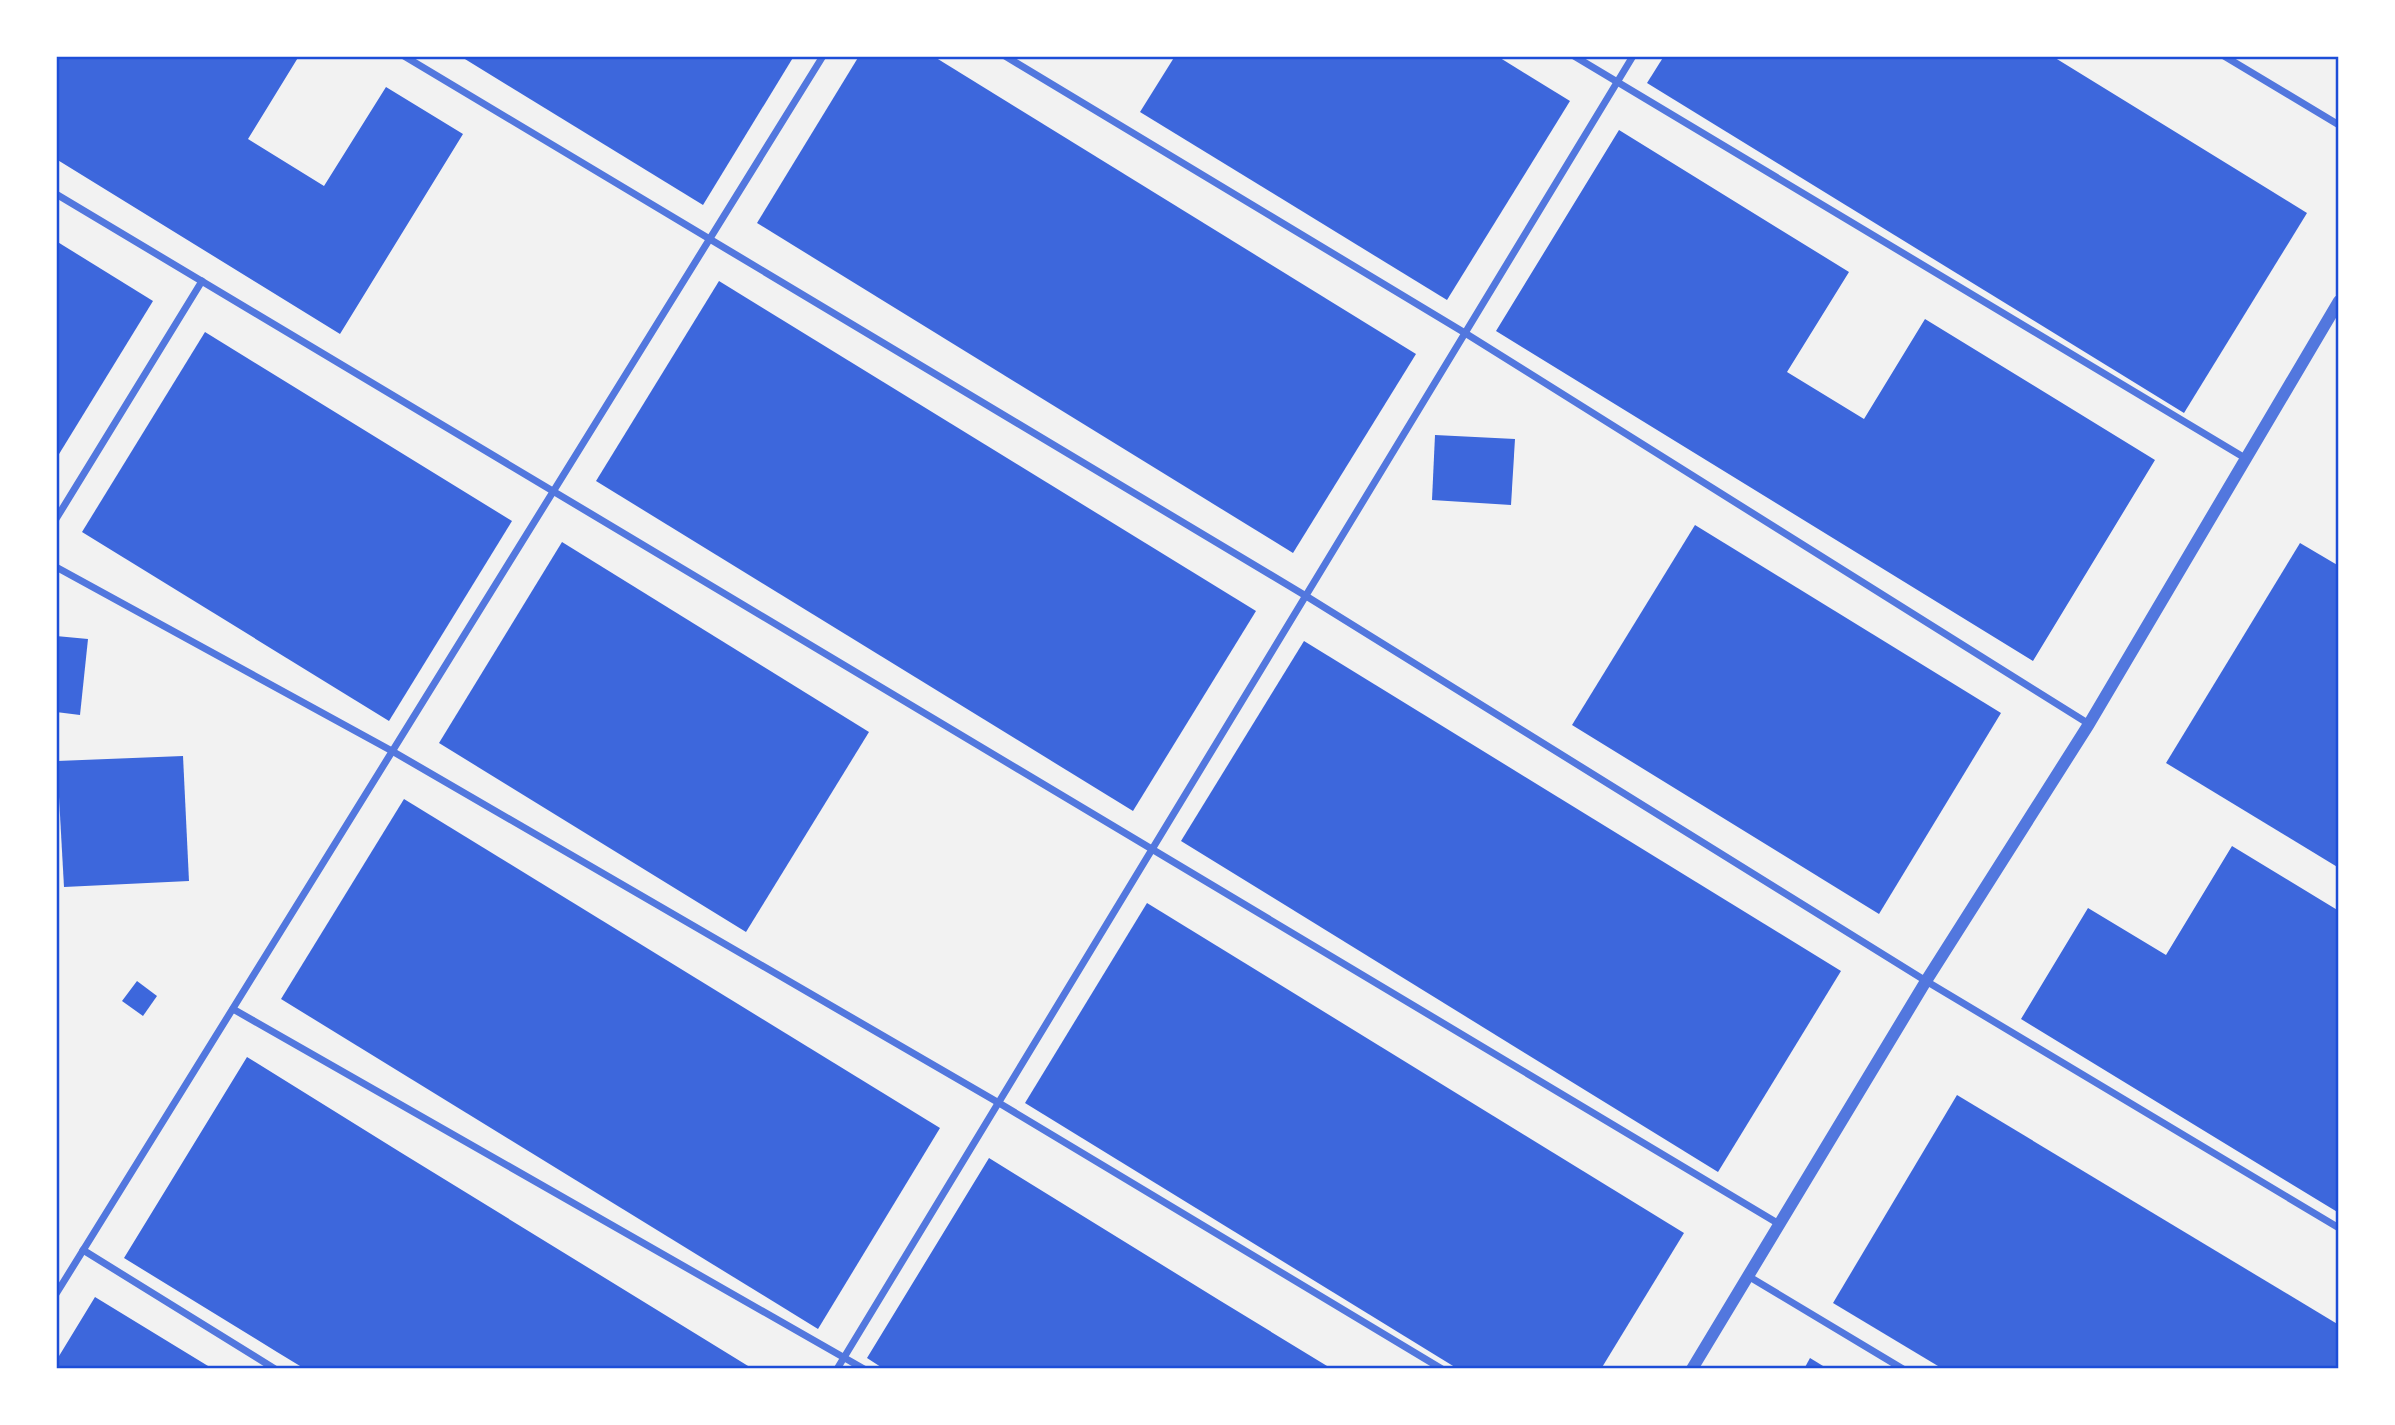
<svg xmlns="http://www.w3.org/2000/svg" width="2395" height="1425" viewBox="0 0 2395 1425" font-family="'PT Sans',sans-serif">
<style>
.building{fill:#3d67dc}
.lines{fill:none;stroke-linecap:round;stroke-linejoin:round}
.minor{stroke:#5277de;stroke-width:7}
.tertiary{stroke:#5277de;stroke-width:12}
.neatline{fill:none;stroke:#1d4ed8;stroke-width:2.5}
</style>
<rect width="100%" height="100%" fill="#f2f2f2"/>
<g class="building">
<polygon points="56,56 299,56 248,139 324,186 386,87 463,134 340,334 56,159"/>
<polygon points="460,56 794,56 703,205"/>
<polygon points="859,56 933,56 1416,354 1293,553 757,223"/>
<polygon points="1175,56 1497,56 1570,101 1447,300 1140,112"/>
<polygon points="1664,56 2052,56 2307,213 2184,413 1647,83"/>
<polygon points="1619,130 1849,272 1787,372 1864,419 1925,319 2155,460 2033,661 1496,331"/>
<polygon points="56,241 153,301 56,459"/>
<polygon points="719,281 1256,611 1133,811 596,481"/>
<polygon points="205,332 512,521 389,721 82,532"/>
<polygon points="1435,435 1515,439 1511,505 1432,500"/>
<polygon points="1695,525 2001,713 1879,914 1572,725"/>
<polygon points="562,542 869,732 746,932 439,743"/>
<polygon points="2300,543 2339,566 2339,868 2166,763"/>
<polygon points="56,636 88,639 80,715 56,712"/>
<polygon points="1304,641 1841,971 1718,1172 1181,841"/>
<polygon points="183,756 189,881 64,887 57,761"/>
<polygon points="404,799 940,1128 818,1329 281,999"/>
<polygon points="2232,846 2339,911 2339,1213 2021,1019 2088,908 2166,955"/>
<polygon points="1147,903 1684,1233 1601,1369 1458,1369 1025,1103"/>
<polygon points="137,981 157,996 143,1016 122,1001"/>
<polygon points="247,1057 400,1152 753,1369 305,1369 277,1352 124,1258"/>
<polygon points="1957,1095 2339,1325 2339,1369 1943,1369 1833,1303"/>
<polygon points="989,1158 1219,1300 1332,1369 884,1369 867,1358"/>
<polygon points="95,1297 172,1344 213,1369 56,1369 56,1361"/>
<polygon points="1810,1358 1828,1369 1804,1369"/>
</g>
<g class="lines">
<g class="minor">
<polyline points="404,56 1306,596 1926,981 2339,1228"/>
<polyline points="1005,56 1465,333 2089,724"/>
<polyline points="1574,56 2245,458"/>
<polyline points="2224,56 2339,125"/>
<polyline points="56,194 1779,1224"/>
<polyline points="56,519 202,281"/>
<polyline points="56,567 392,751 999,1103 1442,1369"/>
<polyline points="233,1009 864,1369"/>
<polyline points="83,1250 275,1369"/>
<polyline points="1748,1276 1903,1369"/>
<polyline points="56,1294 823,56"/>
<polyline points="837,1369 1633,56"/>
</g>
<polyline class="tertiary" points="1692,1369 1926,981 2089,724 2339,301"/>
</g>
<rect width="2395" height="1425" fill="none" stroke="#ffffff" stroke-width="116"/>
<rect x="58" y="58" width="2279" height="1309" class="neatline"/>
</svg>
